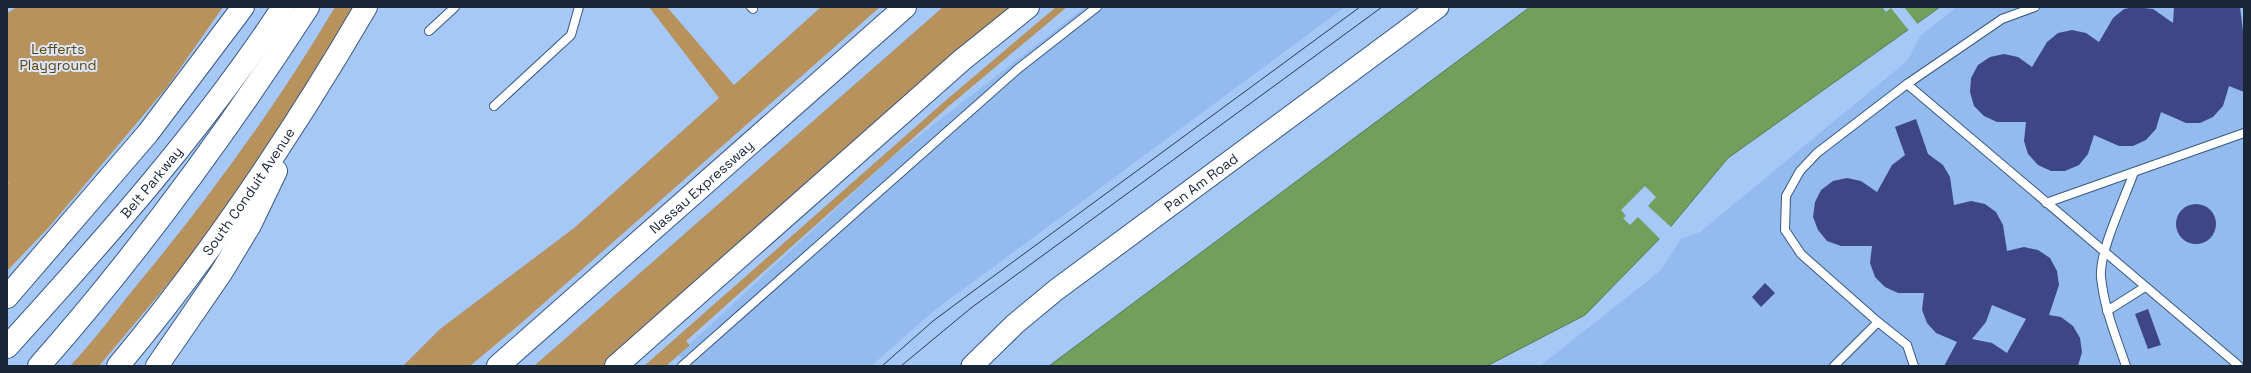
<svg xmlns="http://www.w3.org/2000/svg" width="2251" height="373" viewBox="0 0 2251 373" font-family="'Space Grotesk',sans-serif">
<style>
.built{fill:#94bbee}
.green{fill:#b7925d}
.water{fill:#729f5c;stroke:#577b51}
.pier{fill:#a5c8f7}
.building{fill:#3e4686;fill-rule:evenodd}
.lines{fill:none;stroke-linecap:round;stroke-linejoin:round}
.lane-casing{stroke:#395881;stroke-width:10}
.secondary-casing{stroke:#395881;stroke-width:23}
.primary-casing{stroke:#395881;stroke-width:24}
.highway-casing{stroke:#395881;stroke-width:24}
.lane{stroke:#fff;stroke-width:8}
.secondary{stroke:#fff;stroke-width:21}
.primary{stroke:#fff;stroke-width:22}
.highway{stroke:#fff;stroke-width:22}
.tram{stroke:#2a394f;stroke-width:1}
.labels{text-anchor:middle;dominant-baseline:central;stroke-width:4;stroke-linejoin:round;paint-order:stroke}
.park-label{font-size:14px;fill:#634308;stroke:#d9e7fb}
.street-label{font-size:14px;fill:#192638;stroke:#d9e7fb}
</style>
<rect width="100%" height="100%" fill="#a5c8f7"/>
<g class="built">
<polygon points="1085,7 1345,7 935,310 871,366 687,366 678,355 892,157"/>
<polygon points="1957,7 2244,7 2244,366 1540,366 1660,271 1681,239 1700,232 1907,61 1920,36"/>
</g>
<g class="green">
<polygon points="17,7 223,7 167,87 50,226 7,271 7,184 10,182 7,182 7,13"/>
<path d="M335 7H353L329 51 248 175 182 267 99 366H70C92 343 112 316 132 291 206 202 276 107 335 7Z"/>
<polygon points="649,7 667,7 734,85 821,7 880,7 519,325 470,366 403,366 440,329 574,228 719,98"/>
<polygon points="943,7 1013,7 915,90 603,366 534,366"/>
<polygon points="1056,7 1067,7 949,106 686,341 690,345 666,366 644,366 945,101"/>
</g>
<polygon class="water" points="1530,7 1940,7 1728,158 1667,231 1585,315 1487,366 1049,366"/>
<g class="pier">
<polygon points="1882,7 1904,7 1919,26 1910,32 1891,8 1886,12"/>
<polygon points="1645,186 1656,197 1648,206 1672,228 1661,240 1638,217 1630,225 1623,218 1626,216 1621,210"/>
</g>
<g class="building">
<polygon points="2134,7 2153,9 2173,23 2174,7 2240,7 2244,39 2244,92 2229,86 2223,106 2213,117 2200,123 2186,123 2161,112 2156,129 2146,140 2133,146 2119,146 2094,135 2088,154 2079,165 2065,171 2051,171 2038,165 2028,154 2024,141 2026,122 1997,122 1984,116 1974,106 1970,92 1971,78 1978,65 1990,57 2004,54 2018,57 2032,67 2047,42 2058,33 2072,30 2086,33 2099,42 2113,18 2124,9"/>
<path d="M1916 119 1928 154 1943 165 1950 177 1954 205 1971 201 1985 204 1996 212 2003 225 2007 251 2024 247 2038 250 2050 258 2057 271 2059 285 2049 315 2061 317 2073 326 2080 338 2082 352 2078 366H1944L1957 342 1936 333 1927 323 1922 310 1924 293H1898L1885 287 1875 277 1870 263 1872 246H1841L1827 241 1818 230 1813 217 1815 202 1821 190 1833 181 1847 178 1861 181 1877 192 1892 165 1905 155 1895 127ZM1992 305 2026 319 2007 353 1992 343 1972 339 1986 322Z"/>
<circle cx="2196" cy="224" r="20"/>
<polygon points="1765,283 1775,293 1761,307 1752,297"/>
<polygon points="2148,309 2161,345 2148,349 2135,314"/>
</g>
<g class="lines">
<g class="lane-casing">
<g id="lane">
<polyline points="751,7 753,9"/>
<polyline points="429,31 455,7"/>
<polyline points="1907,84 2238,365"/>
<polyline points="494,106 571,35 579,7"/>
<polyline points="2046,203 2244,133"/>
<polyline points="2107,311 2145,287"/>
<polyline points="682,366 1019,68 1097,7"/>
<polyline points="1834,366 1878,322"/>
<polyline points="1914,366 1907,345 1878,322 1801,254 1785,230 1786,196 1800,171 1817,153 1907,84 2002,19 2035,7"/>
<path d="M2126 366C2116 337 2104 308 2101 277 2099 251 2125 198 2134 172"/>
</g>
</g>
<g class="secondary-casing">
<g id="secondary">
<path id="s1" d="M972 366 1015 324 1056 290 1438 7"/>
</g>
</g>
<g class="primary-casing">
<g id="primary">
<path id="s2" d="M118 366C211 255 293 132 366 7"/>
<polyline points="157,366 221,273 250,225 276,171"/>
</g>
</g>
<g class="highway-casing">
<g id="highway">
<polyline points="7,297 148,133 243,7"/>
<path id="s3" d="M7 347C105 239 203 129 283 7"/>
<path d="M39 366C138 254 227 132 308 7"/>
<path id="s4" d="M498 366 905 7"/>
<polyline points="616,366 962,60 1028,7"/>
</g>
</g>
<use href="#lane" class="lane"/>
<use href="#secondary" class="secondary"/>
<use href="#primary" class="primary"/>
<use href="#highway" class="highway"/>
<g class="tram">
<polyline points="882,366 933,321 972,292 1360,7"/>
<polyline points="901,366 971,308 1382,7"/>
</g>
</g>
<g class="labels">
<g class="park-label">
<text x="58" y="49">Lefferts<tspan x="58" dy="16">Playground</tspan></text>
</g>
<g class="street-label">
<text stroke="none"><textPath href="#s3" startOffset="219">Belt Parkway</textPath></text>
<text stroke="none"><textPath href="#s1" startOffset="294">Pan Am Road</textPath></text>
<text stroke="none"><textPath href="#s4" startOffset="271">Nassau Expressway</textPath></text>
<text stroke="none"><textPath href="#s2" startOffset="218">South Conduit Avenue</textPath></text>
</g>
</g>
<rect width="2251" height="373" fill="none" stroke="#192638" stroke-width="16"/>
</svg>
